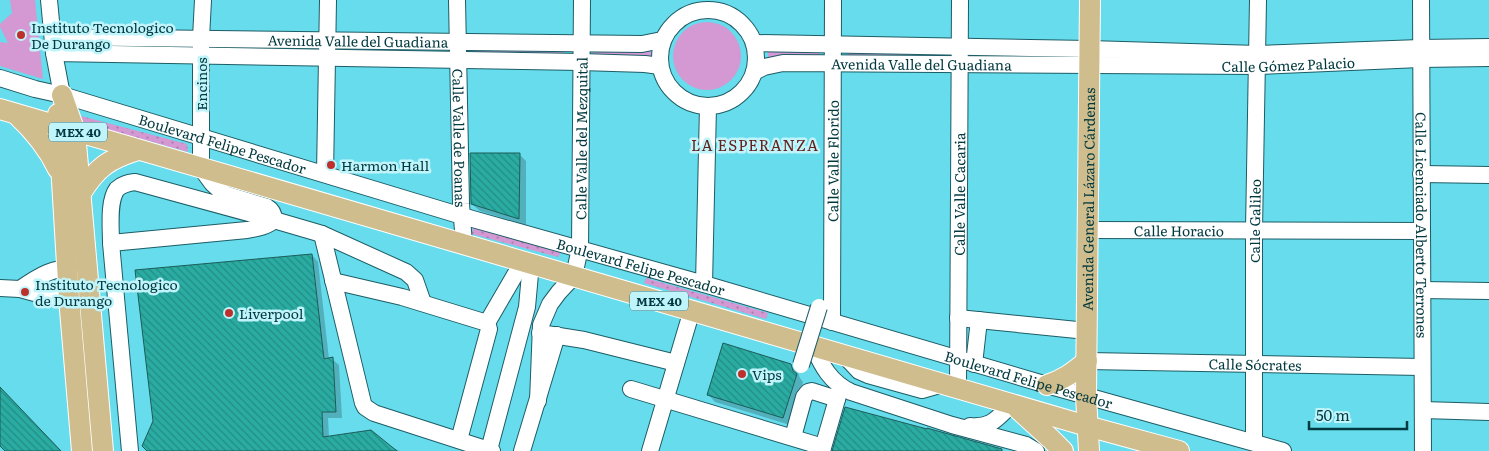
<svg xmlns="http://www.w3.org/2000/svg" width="1489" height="451" viewBox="0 0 1489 451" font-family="Literata,serif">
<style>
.grass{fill:url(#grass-dots)}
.park{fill:#d498d3}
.shadow{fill:#0003}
.building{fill:url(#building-back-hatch);stroke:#1d5d58}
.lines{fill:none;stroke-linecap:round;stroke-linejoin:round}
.minor-casing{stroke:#1d5d66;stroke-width:18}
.major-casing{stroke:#fff;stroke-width:22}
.minor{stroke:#fff;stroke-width:16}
.major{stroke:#d0bd8d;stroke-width:20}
.minor-bridge-casing{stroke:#1d5d66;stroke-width:18;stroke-linecap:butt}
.minor-bridge{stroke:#fff;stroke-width:16}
.poi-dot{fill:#be302b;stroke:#c0f4fb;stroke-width:2}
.labels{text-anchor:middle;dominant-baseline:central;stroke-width:5;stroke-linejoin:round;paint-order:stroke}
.shield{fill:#c0f4fb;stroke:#3a7177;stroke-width:1}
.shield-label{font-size:12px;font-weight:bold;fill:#00393f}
.poi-label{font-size:14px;fill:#00393f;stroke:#c0f4fb;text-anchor:start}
.street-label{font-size:14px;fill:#00393f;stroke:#c0f4fb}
.neighbourhood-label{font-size:15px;letter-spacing:1px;fill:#64201b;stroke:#c0f4fb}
</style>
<defs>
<pattern id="grass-dots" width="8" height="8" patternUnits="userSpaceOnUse" patternTransform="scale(1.25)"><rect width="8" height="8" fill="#d498d3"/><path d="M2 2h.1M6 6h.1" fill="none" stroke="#aa7dad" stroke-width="1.8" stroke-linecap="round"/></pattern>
<pattern id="building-back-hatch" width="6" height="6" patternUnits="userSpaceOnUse" patternTransform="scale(1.25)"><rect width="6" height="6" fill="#2baca2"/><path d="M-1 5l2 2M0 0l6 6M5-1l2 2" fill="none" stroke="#228d85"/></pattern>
</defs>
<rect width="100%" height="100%" fill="#66dcec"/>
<g class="grass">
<polygon points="81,116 187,144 188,152 80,122"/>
<polygon points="473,227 561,252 558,257 472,234"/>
<polygon points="646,278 768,313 766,319 644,283"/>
</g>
<g class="park">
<polygon points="10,0 35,0 43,79 0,66 0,42 8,43 0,27 0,24 12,13"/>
<circle cx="707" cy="56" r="34"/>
<polygon points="475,45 563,47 563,54 475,53"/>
<polygon points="593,49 651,50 651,58 593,56"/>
<polygon points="820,51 820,59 768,60 768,52"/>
<rect x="848" y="51" width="93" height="8"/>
</g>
<g class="shadow">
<polygon points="519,154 526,161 526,225 480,211 472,204"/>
<polygon points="312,255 318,262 329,359 332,359 339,365 342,418 328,418 329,437 387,445 400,451 149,451"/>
<polygon points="791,366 798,373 800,378 803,382 790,425 715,402 708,394"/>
</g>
<g class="building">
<polygon points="470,153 520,153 519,219 471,204"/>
<polygon points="312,254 324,359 333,357 336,412 322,412 323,437 371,430 397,451 147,451 142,446 153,421 135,270"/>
<polygon points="723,343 791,364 793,371 797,374 783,418 707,395"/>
<polygon points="0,387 61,451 5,451 0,446"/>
<polygon points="845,407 927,429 927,428 1002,449 1002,451 832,451"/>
</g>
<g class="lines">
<g class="minor-casing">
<g id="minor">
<polyline points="49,0 54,53 62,95"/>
<path id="s1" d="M457 0 461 204 464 244"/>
<path id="s2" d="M1421 0 1423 451"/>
<circle cx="708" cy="58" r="48"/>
<path id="s3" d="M53 37 642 44 662 40"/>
<polyline points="755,43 1089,49 1258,54 1420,48 1489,47"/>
<polyline points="54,53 581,62 645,64 660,66"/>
<path id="s4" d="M754 72 764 67 783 63 1258 66 1420 59 1489 58"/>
<path id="s5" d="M0 78 35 89 62 95 462 216 704 284 1047 385 1283 451"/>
<polyline points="325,174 328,0"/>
<polyline points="1421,174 1489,175"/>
<path id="s6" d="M1088 230 1421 231"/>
<polyline points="322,234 363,403 365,407 374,413 492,451"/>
<path d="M111 243 247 230C257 228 267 227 274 220L322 234 406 272 415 280 423 303"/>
<polyline points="333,281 402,297 487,323 489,329 459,440"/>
<polyline points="704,284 708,106"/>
<polyline points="0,288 20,289 42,295 79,299"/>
<path d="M20 289C39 276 54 266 79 268"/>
<polyline points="1422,290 1489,291"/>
<polyline points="958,318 1087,331"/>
<path id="s7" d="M832 322 833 0"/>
<polyline points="487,323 523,261"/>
<polyline points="540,333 584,340 676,363"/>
<path d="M813 346C822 366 830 382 851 392L952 425 1026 445 1036 451"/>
<polyline points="844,355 859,371 868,375 922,390 943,384"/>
<path id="s8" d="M1087 361 1422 367"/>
<polyline points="974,364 979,320"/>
<path id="s9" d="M958 388 960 0"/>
<polyline points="631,389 823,447"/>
<path id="s10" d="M538 401 541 325 550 304 559 292 574 276 580 248 582 0"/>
<polyline points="1423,410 1489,412"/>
<path d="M970 426C992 428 997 418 1012 404"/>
<polyline points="793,437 804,397 808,392 812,391 837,399"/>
<path id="s11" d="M1254 442V230L1258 0"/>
<polyline points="489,450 527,307 531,263"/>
<path d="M130 451 111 243C111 228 108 201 117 189 122 184 128 183 135 182L274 220C274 213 272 210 267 207L224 194 212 183 201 168V38L203 0"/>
<polyline points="522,451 557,335"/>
<polyline points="650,451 692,310"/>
<polyline points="822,451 840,389"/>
</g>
</g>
<g class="major-casing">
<g id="major">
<polyline points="62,95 75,132 103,451"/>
<polyline points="0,109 1087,426 1179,451"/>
<polyline points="58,114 69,298 82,451"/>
<path d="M17 115C34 131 48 148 58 169"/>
<path d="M81 193C97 167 109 159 138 150"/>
<path d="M1047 385C1063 380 1074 372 1087 361"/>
<polyline points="1018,409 1051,439 1063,451"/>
<path id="s12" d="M1089 451 1086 396 1090 0"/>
</g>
</g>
<use href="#minor" class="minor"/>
<use href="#major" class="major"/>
<g class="minor-bridge-casing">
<polyline id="minor-bridge" points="801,365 819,307"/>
</g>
<use href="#minor-bridge" class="minor-bridge"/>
</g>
<g class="poi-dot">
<circle cx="21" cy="35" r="5"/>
<circle cx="331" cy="165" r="5"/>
<circle cx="25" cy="292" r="5"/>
<circle cx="229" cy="313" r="5"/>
<circle cx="742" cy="374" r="5"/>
</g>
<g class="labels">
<g class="shield">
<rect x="49" y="122.5" width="58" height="19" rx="4"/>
<rect x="630" y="291.5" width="58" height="19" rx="4"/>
</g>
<g class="shield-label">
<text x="78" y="132">MEX 40</text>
<text x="659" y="301">MEX 40</text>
</g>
<g class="poi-label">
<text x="31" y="27">Instituto Tecnologico<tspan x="31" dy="16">De Durango</tspan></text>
<text x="341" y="165">Harmon Hall</text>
<text x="35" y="284">Instituto Tecnologico<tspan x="35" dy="16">de Durango</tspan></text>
<text x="239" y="313">Liverpool</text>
<text x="752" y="374">Vips</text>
</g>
<g class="street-label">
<text stroke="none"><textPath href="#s3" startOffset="305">Avenida Valle del Guadiana</textPath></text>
<text stroke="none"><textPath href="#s4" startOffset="169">Avenida Valle del Guadiana</textPath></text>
<text stroke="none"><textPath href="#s4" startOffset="536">Calle Gómez Palacio</textPath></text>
<text transform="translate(201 84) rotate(-90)">Encinos</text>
<text stroke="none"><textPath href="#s1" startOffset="138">Calle Valle de Poanas</textPath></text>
<text stroke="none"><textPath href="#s10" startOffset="274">Calle Valle del Mezquital</textPath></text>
<text stroke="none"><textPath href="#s5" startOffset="232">Boulevard Felipe Pescador</textPath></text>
<text stroke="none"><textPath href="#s7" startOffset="161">Calle Valle Florido</textPath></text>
<text stroke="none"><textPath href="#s9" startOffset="194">Calle Valle Cacaria</textPath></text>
<text stroke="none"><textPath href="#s12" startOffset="252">Avenida General Lázaro Cárdenas</textPath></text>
<text stroke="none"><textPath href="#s11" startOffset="221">Calle Galileo</textPath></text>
<text stroke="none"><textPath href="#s2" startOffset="225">Calle Licenciado Alberto Terrones</textPath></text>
<text stroke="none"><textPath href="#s6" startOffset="91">Calle Horacio</textPath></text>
<text stroke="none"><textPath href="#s5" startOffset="668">Boulevard Felipe Pescador</textPath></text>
<text stroke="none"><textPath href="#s8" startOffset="168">Calle Sócrates</textPath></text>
<text stroke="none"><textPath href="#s5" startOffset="1072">Boulevard Felipe Pescador</textPath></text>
</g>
<g class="neighbourhood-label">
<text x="755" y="144">LA ESPERANZA</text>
</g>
</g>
<path d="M1309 421v8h98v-8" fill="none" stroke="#00393f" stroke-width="2.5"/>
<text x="1316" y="421" font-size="15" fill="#00393f" stroke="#c0f4fb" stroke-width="4" paint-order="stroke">50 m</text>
</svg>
